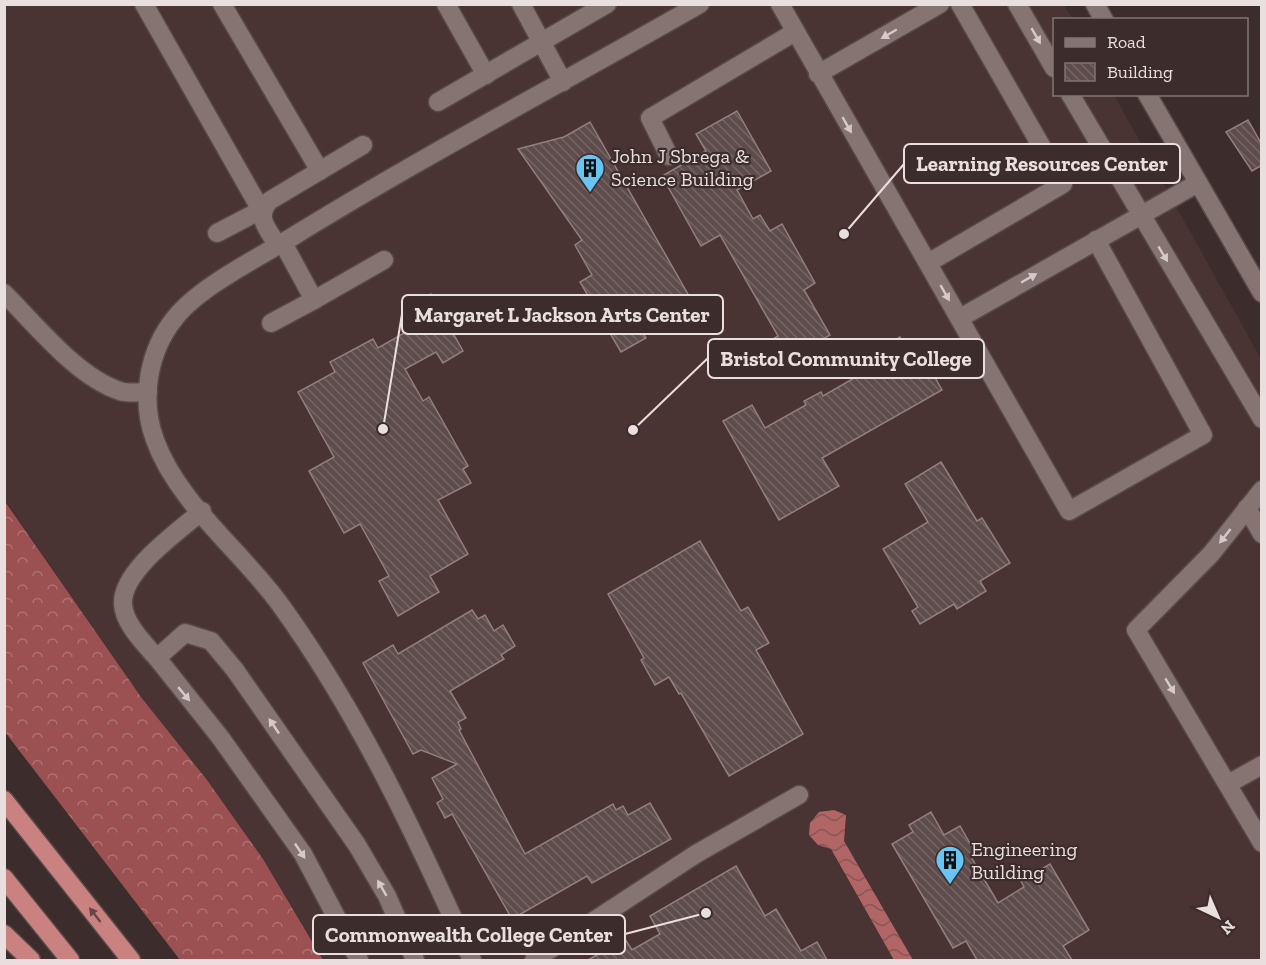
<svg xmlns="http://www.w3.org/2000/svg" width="1266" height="965" viewBox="0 0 1266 965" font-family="'Zilla Slab',serif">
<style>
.built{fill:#4a3333}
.forest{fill:url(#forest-crowns)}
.water{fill:url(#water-waves)}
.building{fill:url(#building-back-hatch);stroke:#927f7e;stroke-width:1.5}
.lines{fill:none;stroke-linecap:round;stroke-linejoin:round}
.minor-casing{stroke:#564a49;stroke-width:21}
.highway-casing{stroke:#564a49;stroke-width:21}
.minor{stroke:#867473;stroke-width:18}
.highway{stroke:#ca8280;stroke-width:18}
.oneway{fill:#d5cac9}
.oneway2{fill:#674645}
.labels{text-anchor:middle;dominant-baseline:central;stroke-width:4.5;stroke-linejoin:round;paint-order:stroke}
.poi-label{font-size:20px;fill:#e9dfde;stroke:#3c2c2c;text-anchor:start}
.leader{fill:none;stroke:#e9dfde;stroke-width:2}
.callout-dot{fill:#e9dfde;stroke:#3c2c2c;stroke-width:2}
.callout{fill:#3c2c2c;stroke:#e9dfde;stroke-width:2}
.callout-label{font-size:21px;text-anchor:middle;font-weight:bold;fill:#e9dfde}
</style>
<defs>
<pattern id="forest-crowns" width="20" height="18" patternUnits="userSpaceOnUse" patternTransform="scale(1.5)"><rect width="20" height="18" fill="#9b5151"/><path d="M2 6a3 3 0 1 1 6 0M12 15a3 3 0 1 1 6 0" fill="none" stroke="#ae7272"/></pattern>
<pattern id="water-waves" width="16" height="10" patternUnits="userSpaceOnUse" patternTransform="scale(1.5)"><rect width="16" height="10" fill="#b16564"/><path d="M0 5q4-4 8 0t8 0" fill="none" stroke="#865757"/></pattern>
<pattern id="building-back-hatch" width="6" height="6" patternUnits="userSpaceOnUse" patternTransform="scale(1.5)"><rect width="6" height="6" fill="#5d4c4b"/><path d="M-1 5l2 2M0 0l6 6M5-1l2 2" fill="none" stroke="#746564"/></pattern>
</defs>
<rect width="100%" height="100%" fill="#3c2c2c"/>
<polygon class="built" points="4,5 1064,5 1073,19 1054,20 1054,94 1114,95 1261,359 1261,960 323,960 263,859 207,780 141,697 5,500"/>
<polygon class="forest" points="4,500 141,697 207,780 263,859 323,960 180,960 5,732"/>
<polygon class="water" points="834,810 846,815 844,841 913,960 894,960 831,849 818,845 809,835 810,823 819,812"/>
<g class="building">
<polygon points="737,111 771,171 737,190 753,219 760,215 770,231 782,224 815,283 804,290 830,335 791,357 788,350 771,359 763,345 778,336 720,235 701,246 662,176 706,151 696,134"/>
<polygon points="1248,120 1262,145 1262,165 1252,171 1226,132"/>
<polygon points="590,122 689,296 638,325 646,338 621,352 580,282 592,275 575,245 582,240 518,149 564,137"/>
<polygon points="431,294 463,351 443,363 436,352 405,369 423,401 429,397 468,466 463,469 471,483 438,500 468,554 430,576 439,592 398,616 379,581 389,576 360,524 344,533 309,471 334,457 298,392 335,372 330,362 373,339 378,348 422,323 411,304"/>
<polygon points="900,337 915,363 924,358 942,390 822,458 839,486 779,520 723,421 752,405 765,428 806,405 804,401 821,392 823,396 870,369 864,359"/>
<polygon points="941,462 977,521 982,518 1010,563 980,581 986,591 957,609 954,604 920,624 912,611 918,607 883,549 928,522 905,484"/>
<polygon points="700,541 741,611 748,607 769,643 756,650 803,734 729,776 681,693 679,694 669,677 655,685 641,660 644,658 608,594"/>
<polygon points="472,610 478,619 485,615 494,631 503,625 515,646 501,655 504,659 450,691 466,718 458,722 461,729 459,730 525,854 613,804 616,810 623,806 628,815 650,803 671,839 592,883 587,876 512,919 452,814 445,818 437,803 443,799 432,778 457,764 421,750 413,754 363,663 393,645 398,654"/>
<polygon points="931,812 944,835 960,826 976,854 971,857 998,903 1024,887 1021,881 1050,864 1089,930 1063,946 1072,960 977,960 966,941 953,948 892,844 913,832 909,825"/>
<polygon points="736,866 765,916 776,909 801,951 817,942 827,960 588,960 625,939 632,950 660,934 650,916"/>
</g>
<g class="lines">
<g class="minor-casing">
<g id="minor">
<polyline points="144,4 261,210 217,233"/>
<polyline points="222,4 320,171"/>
<polyline points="446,4 486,75"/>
<polyline points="521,4 563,82"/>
<polyline points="780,4 1069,511 1203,435 1096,240"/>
<polyline points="1017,4 1054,68"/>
<polyline points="1095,4 1104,20"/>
<polyline points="818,74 940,4"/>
<polyline points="1070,94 1262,419"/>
<polyline points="1147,94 1262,293"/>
<polyline points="438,102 607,4"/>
<polyline points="669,156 650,118 795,32"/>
<polyline points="283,243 314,300 384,260"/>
<path d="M278 246C268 229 255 218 269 201L363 145"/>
<polyline points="928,263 1063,184 960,4"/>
<path d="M4 293C36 325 77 377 120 391 128 394 139 392 148 392"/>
<polyline points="960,318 1198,183"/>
<polyline points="271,323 314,300"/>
<polyline points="1262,490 1211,554 1136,630 1262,843"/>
<polyline points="1247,508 1262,534"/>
<path d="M157 658C145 644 124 624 123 604 121 571 179 531 202 511"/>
<polyline points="1228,784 1262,765"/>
<polyline points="359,960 303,854 220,737 157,658 185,633 211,641 235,670 357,845 387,896 415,960"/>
<path d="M472 960C417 838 361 717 282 607 244 553 178 504 155 440 140 400 148 351 175 318 199 287 258 258 292 237 425 155 564 82 700 4"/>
<polyline points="534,960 696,854 799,795"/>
</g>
</g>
<g class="highway-casing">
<g id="highway">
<polyline points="4,800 131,960"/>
<polyline points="4,878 70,960"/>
<polyline points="4,934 31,960"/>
</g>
</g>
<use href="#minor" class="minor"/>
<use href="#highway" class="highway"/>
</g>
<defs><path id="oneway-solid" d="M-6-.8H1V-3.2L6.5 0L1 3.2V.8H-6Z" transform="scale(1.5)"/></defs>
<g class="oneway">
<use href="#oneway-solid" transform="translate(889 34) rotate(150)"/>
<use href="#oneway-solid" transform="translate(1036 36) rotate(60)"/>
<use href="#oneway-solid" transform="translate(847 125) rotate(60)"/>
<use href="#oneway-solid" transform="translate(1163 254) rotate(59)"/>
<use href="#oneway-solid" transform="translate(1029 278) rotate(-30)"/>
<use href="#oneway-solid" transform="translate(945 293) rotate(60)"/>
<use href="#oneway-solid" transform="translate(1225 536) rotate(128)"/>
<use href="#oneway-solid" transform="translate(1170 686) rotate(59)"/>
<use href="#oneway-solid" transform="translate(184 694) rotate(50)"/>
<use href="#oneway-solid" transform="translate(274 726) rotate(-124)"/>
<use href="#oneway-solid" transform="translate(300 851) rotate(56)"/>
<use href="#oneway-solid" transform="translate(382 888) rotate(-120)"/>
</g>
<use class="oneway2" href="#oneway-solid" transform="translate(95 915) rotate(-128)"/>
<defs>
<g id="building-pin" transform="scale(1.5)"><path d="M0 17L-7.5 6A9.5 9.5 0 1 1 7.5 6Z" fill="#68c4f0" stroke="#3c2c2c"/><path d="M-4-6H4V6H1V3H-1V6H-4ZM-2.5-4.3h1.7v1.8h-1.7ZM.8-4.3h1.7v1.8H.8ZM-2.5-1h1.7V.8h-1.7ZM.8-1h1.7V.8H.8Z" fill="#111"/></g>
</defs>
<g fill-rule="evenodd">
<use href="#building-pin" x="590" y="168"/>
<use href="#building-pin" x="950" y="860"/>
</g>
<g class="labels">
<g class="poi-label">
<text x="611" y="156">John J Sbrega &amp;<tspan x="611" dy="23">Science Building</tspan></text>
<text x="971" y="849">Engineering<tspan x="971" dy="23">Building</tspan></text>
</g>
</g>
<path class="leader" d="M844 234L904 164M383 429L402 314M633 430L708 358M706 913L625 934"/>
<g class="callout-dot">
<circle cx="844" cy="234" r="6"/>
<circle cx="383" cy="429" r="6"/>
<circle cx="633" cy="430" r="6"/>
<circle cx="706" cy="913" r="6"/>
</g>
<g class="callout">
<rect x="904" y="144" width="276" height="39" rx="6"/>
<rect x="402" y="295" width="321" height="39" rx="6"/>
<rect x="708" y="339" width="276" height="39" rx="6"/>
<rect x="313" y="915" width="312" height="39" rx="6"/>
</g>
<g class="callout-label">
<text x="1042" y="171">Learning Resources Center</text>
<text x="562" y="322">Margaret L Jackson Arts Center</text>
<text x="846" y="366">Bristol Community College</text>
<text x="469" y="942">Commonwealth College Center</text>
</g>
<rect width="1266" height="965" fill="none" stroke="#e9dfde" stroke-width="12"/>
<rect x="1053" y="18" width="195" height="78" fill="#3c2c2c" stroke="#817473" stroke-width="1.5"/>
<rect x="1065" y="38" width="30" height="9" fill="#867473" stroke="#817473" stroke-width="1.5"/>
<text x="1107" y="48" font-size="18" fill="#e9dfde">Road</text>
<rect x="1065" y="63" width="30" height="18" fill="url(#building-back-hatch)" stroke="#817473" stroke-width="1.5"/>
<text x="1107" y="78" font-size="18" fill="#e9dfde">Building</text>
<g transform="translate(1218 917) rotate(136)" stroke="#3c2c2c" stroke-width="4.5" paint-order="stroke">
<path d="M0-4.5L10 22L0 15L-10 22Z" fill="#e9dfde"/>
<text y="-9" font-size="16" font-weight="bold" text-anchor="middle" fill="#e9dfde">N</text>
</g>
</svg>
